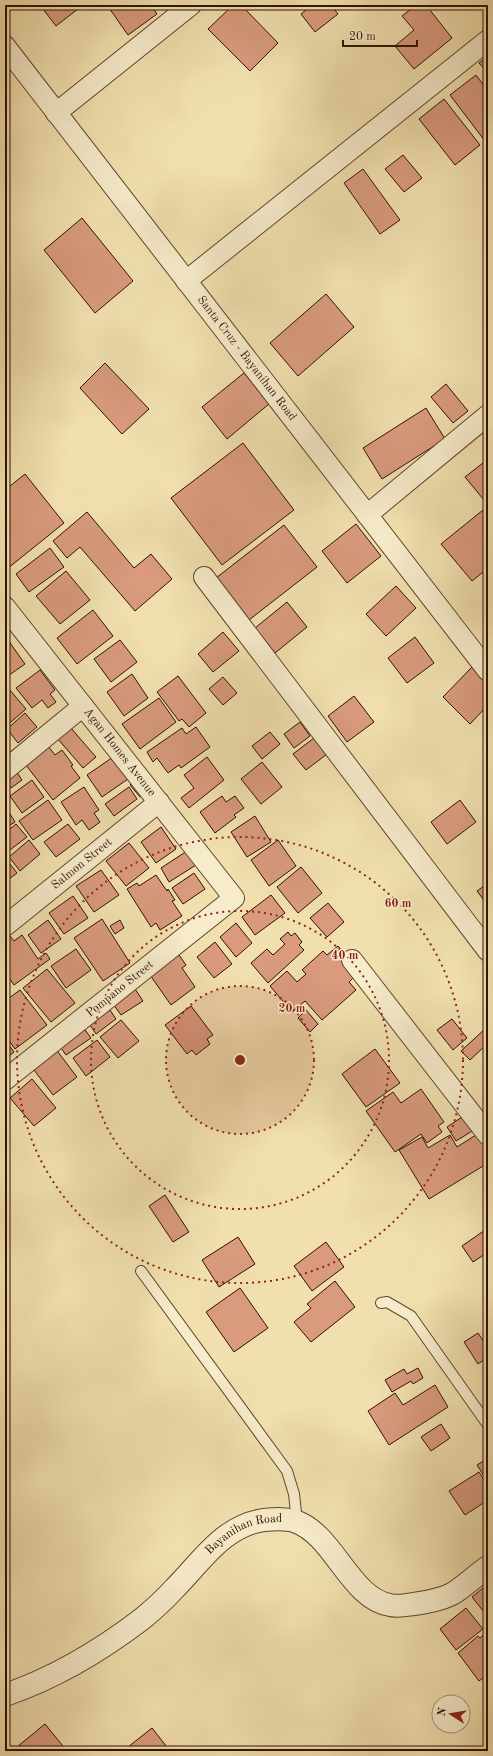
<svg xmlns="http://www.w3.org/2000/svg" width="493" height="1756" viewBox="0 0 493 1756" font-family="'Old Standard TT',serif">
<style>
.building{fill:#d99a7e;stroke:#301102}
.lines{fill:none;stroke-linecap:round;stroke-linejoin:round}
.service-casing{stroke:#60452d;stroke-width:12}
.minor-casing{stroke:#60452d;stroke-width:22}
.tertiary-casing{stroke:#60452d;stroke-width:24}
.service{stroke:#f6ebca;stroke-width:10}
.minor{stroke:#f6ebca;stroke-width:20}
.tertiary{stroke:#f6ebca;stroke-width:22}
.ring{fill:none;stroke:#8f2418;stroke-width:2;stroke-dasharray:2 4}
.labels{text-anchor:middle;dominant-baseline:central;stroke-width:3;stroke-linejoin:round;paint-order:stroke}
.street-label{font-size:12px;fill:#301102;stroke:#f6ebca}
.centre{fill:#8f2418;stroke:#f6ebca;stroke-width:2}
.ring-label{font-size:12px;text-anchor:middle;font-weight:bold;fill:#8f2418;stroke:#f6ebca;stroke-width:3;stroke-linejoin:round;paint-order:stroke}
</style>
<rect width="100%" height="100%" fill="#f1e0ae"/>
<filter id="stains"><feTurbulence type="fractalNoise" baseFrequency=".005" numOctaves="4"/><feColorMatrix values="0 0 0 0 .2 0 0 0 0 .09 0 0 0 0 .02 0 0 0 .5 -.17"/></filter>
<radialGradient id="worn" r=".72"><stop offset=".6" stop-color="#630" stop-opacity="0"/><stop offset="1" stop-color="#630" stop-opacity=".3"/></radialGradient>
<g class="building">
<polygon points="40,5 83,5 56,26"/>
<polygon points="107,5 151,5 157,14 128,35"/>
<polygon points="233,5 241,5 278,43 250,71 208,29"/>
<polygon points="312,5 331,5 338,14 315,32 301,14"/>
<polygon points="416,5 426,5 452,38 414,69 395,46 414,30 402,16"/>
<polygon points="488,56 488,73 479,63"/>
<polygon points="476,75 488,91 488,145 450,95"/>
<polygon points="444,99 480,145 455,165 419,119"/>
<polygon points="403,155 422,178 404,192 385,169"/>
<polygon points="363,169 400,220 380,234 344,183"/>
<polygon points="82,218 133,281 95,313 44,250"/>
<polygon points="326,294 354,327 298,376 270,343"/>
<polygon points="105,363 149,409 122,434 80,388"/>
<polygon points="244,373 269,404 227,439 202,407"/>
<polygon points="446,384 468,411 453,423 431,397"/>
<polygon points="426,408 445,439 382,479 363,448"/>
<polygon points="243,443 294,510 222,565 171,498"/>
<polygon points="488,459 488,505 465,477"/>
<polygon points="25,474 64,523 7,569 5,567 5,490"/>
<polygon points="483,510 488,516 488,568 472,581 441,544"/>
<polygon points="87,512 134,568 151,554 172,579 135,611 80,547 67,558 53,541"/>
<polygon points="356,524 381,556 347,583 322,551"/>
<polygon points="284,525 317,567 249,620 216,578"/>
<polygon points="50,548 64,567 29,592 16,574"/>
<polygon points="66,571 90,600 60,624 36,596"/>
<polygon points="396,586 416,608 386,636 366,614"/>
<polygon points="287,602 307,627 275,653 255,628"/>
<polygon points="93,610 113,636 77,664 57,638"/>
<polygon points="223,632 239,651 213,672 198,654"/>
<polygon points="415,637 434,663 407,683 388,658"/>
<polygon points="8,640 25,664 5,678 5,643"/>
<polygon points="120,640 137,662 111,682 94,659"/>
<polygon points="473,666 488,681 488,705 470,724 443,697"/>
<polygon points="40,670 55,690 50,694 56,702 48,708 42,700 32,708 16,688"/>
<polygon points="132,674 148,698 124,716 107,692"/>
<polygon points="178,676 206,713 189,727 182,719 179,721 157,692"/>
<polygon points="223,677 237,693 223,705 209,689"/>
<polygon points="9,689 26,709 5,727 5,692"/>
<polygon points="354,696 374,722 347,742 328,716"/>
<polygon points="159,698 176,722 140,749 122,724"/>
<polygon points="25,713 37,727 18,743 7,729"/>
<polygon points="300,722 310,736 294,748 284,734"/>
<polygon points="70,727 96,757 83,768 57,738"/>
<polygon points="196,727 210,747 181,768 179,765 168,773 157,758 153,762 147,752 182,728 186,734"/>
<polygon points="270,732 280,744 262,759 252,746"/>
<polygon points="314,738 327,754 306,770 293,754"/>
<polygon points="5,740 9,747 5,749"/>
<polygon points="45,742 55,755 62,750 73,765 71,766 80,778 53,800 22,760"/>
<polygon points="113,757 128,779 102,797 87,775"/>
<polygon points="207,757 224,780 189,808 181,798 194,788 184,775"/>
<polygon points="262,762 282,787 261,804 241,779"/>
<polygon points="14,768 22,780 11,788 5,779"/>
<polygon points="137,779 147,792 140,797 130,785"/>
<polygon points="32,780 44,797 22,813 10,796"/>
<polygon points="84,787 99,810 94,813 100,822 89,830 82,820 76,825 61,802"/>
<polygon points="129,787 137,799 114,816 105,804"/>
<polygon points="222,796 226,802 235,796 244,808 234,815 236,817 215,833 200,812"/>
<polygon points="48,800 62,820 33,840 19,821"/>
<polygon points="460,800 476,822 447,844 431,822"/>
<polygon points="5,806 15,822 5,828"/>
<polygon points="255,816 271,842 247,857 231,832"/>
<polygon points="16,824 27,837 6,853 5,851 5,833"/>
<polygon points="68,824 80,839 56,857 44,842"/>
<polygon points="161,827 176,849 156,863 141,842"/>
<polygon points="29,840 40,854 20,871 9,857"/>
<polygon points="278,840 296,866 269,886 251,860"/>
<polygon points="129,843 149,868 126,886 106,861"/>
<polygon points="187,851 196,865 169,882 161,868"/>
<polygon points="10,864 17,873 5,882 5,868"/>
<polygon points="301,867 322,893 298,913 277,887"/>
<polygon points="101,870 119,895 94,912 76,886"/>
<polygon points="194,873 205,889 183,904 172,888"/>
<polygon points="156,875 167,891 168,889 175,900 172,901 182,916 160,930 156,923 151,927 127,889 137,883 139,886"/>
<polygon points="488,883 488,902 486,903 477,891"/>
<polygon points="271,895 285,913 255,935 242,917"/>
<polygon points="73,896 88,918 64,934 49,913"/>
<polygon points="328,903 344,922 327,937 310,918"/>
<polygon points="102,919 130,963 103,981 74,938"/>
<polygon points="48,920 61,939 41,953 28,935"/>
<polygon points="120,920 124,928 115,934 110,926"/>
<polygon points="236,923 252,943 236,957 220,937"/>
<polygon points="288,932 291,936 295,933 302,942 299,945 304,950 268,983 251,963 267,949 273,955 285,944 280,939"/>
<polygon points="22,935 38,959 46,953 50,959 14,985 5,972 5,940 10,936 14,941"/>
<polygon points="215,942 232,964 214,978 197,957"/>
<polygon points="338,946 346,956 341,961 355,976 349,982 356,990 322,1020 305,1001 292,1012 270,986 287,971 297,982 306,974 302,970 323,951 327,955"/>
<polygon points="76,949 91,970 66,988 51,966"/>
<polygon points="179,955 186,965 182,968 195,987 171,1005 150,975"/>
<polygon points="47,969 75,1003 51,1022 23,988"/>
<polygon points="135,989 143,1001 121,1015 113,1004"/>
<polygon points="20,990 47,1025 15,1049 5,1035 5,1001"/>
<polygon points="191,1006 213,1035 207,1039 210,1044 196,1055 192,1050 187,1054 165,1025"/>
<polygon points="108,1007 116,1019 96,1034 88,1022"/>
<polygon points="306,1010 318,1024 310,1032 298,1018"/>
<polygon points="452,1019 467,1038 453,1050 437,1030"/>
<polygon points="121,1020 139,1041 118,1058 100,1037"/>
<polygon points="83,1027 91,1038 66,1055 59,1045"/>
<polygon points="486,1028 488,1030 488,1043 470,1060 461,1051"/>
<polygon points="5,1040 14,1052 5,1059"/>
<polygon points="97,1040 110,1057 86,1076 73,1058"/>
<polygon points="55,1048 77,1077 53,1095 31,1066"/>
<polygon points="375,1049 400,1083 366,1107 342,1074"/>
<polygon points="32,1079 56,1108 34,1126 10,1098"/>
<polygon points="421,1089 444,1122 438,1126 442,1132 427,1143 421,1134 395,1152 366,1111 393,1092 401,1103"/>
<polygon points="465,1115 474,1130 456,1141 447,1127"/>
<polygon points="479,1133 488,1149 488,1163 429,1199 399,1150 422,1137 428,1148 450,1135 457,1147"/>
<polygon points="165,1195 189,1232 173,1242 149,1206"/>
<polygon points="488,1228 488,1252 473,1262 462,1246"/>
<polygon points="238,1237 255,1264 219,1287 202,1260"/>
<polygon points="326,1242 344,1267 312,1291 294,1266"/>
<polygon points="335,1281 355,1307 311,1342 294,1322 311,1308 307,1304"/>
<polygon points="240,1288 268,1328 234,1352 206,1312"/>
<polygon points="478,1333 488,1348 488,1357 478,1364 464,1342"/>
<polygon points="418,1368 423,1378 413,1384 411,1381 392,1392 385,1380 404,1369 407,1374"/>
<polygon points="435,1385 448,1407 389,1445 368,1411 395,1393 403,1405"/>
<polygon points="441,1424 450,1438 431,1451 421,1437"/>
<polygon points="488,1458 488,1482 477,1465"/>
<polygon points="479,1472 488,1486 488,1500 465,1515 449,1491"/>
<polygon points="488,1584 488,1617 472,1597"/>
<polygon points="466,1608 483,1629 456,1650 440,1629"/>
<polygon points="487,1632 488,1674 479,1681 458,1653 478,1636 480,1638"/>
<polygon points="45,1724 67,1751 12,1751"/>
<polygon points="152,1728 170,1751 123,1751"/>
</g>
<g class="lines">
<g class="service-casing">
<g id="service">
<polyline points="141,1271 287,1471 294,1494 297,1522"/>
<polyline points="381,1303 387,1302 411,1316 488,1425"/>
</g>
</g>
<g class="minor-casing">
<g id="minor">
<path id="s1" d="M5 46 488 671"/>
<polyline points="56,113 191,5"/>
<polyline points="186,281 488,40"/>
<polyline points="367,515 488,415"/>
<polyline points="204,577 488,951"/>
<path id="s2" d="M5 607 234 898 5 1080"/>
<polyline points="5,770 83,706"/>
<path id="s3" d="M5 926 159 802"/>
<polyline points="352,960 488,1135"/>
</g>
</g>
<g class="tertiary-casing">
<g id="tertiary">
<path id="s4" d="M5 1695C55 1678 100 1651 142 1619 153 1610 165 1599 175 1588 201 1562 224 1525 264 1520 275 1519 287 1518 297 1522 334 1536 351 1599 390 1605 397 1607 407 1605 414 1604 427 1602 440 1600 452 1594 464 1587 476 1575 488 1567"/>
</g>
</g>
<use href="#service" class="service"/>
<use href="#minor" class="minor"/>
<use href="#tertiary" class="tertiary"/>
</g>
<circle cx="240" cy="1060" r="74" fill="#8f2418" fill-opacity=".12"/>
<g class="ring">
<circle cx="240" cy="1060" r="74"/>
<circle cx="240" cy="1060" r="149"/>
<circle cx="240" cy="1060" r="223"/>
</g>
<g class="labels">
<g class="street-label">
<text stroke="none"><textPath href="#s1" startOffset="395">Santa Cruz - Bayanihan Road</textPath></text>
<text stroke="none"><textPath href="#s2" startOffset="185">Agan Homes Avenue</textPath></text>
<text stroke="none"><textPath href="#s3" startOffset="99">Salmon Street</textPath></text>
<text transform="translate(120 989) rotate(-39)">Pompano Street</text>
<text stroke="none"><textPath href="#s4" startOffset="293">Bayanihan Road</textPath></text>
</g>
</g>
<circle cx="240" cy="1060" r="6" class="centre"/>
<g class="ring-label">
<text x="398" y="907">60 m</text>
<text x="345" y="959">40 m</text>
<text x="292" y="1012">20 m</text>
</g>
<rect width="493" height="1756" fill="none" stroke="#f1e0ae" stroke-width="20"/>
<rect x="6" y="6" width="481" height="1744" fill="none" stroke="#301102" stroke-width="2"/>
<rect x="10" y="10" width="473" height="1736" fill="none" stroke="#301102"/>
<g transform="translate(451 1714) rotate(282)"><circle r="19" fill="#f6ebca" stroke="#a7947a"/>
<path d="M0-3L7 15L0 10L-7 15Z" fill="#8f2418"/>
<text y="-6" font-size="11" font-weight="bold" text-anchor="middle" fill="#301102">N</text>
</g>
<path d="M343 40v6h74v-6" fill="none" stroke="#301102" stroke-width="2"/>
<text x="349" y="40" font-size="12" fill="#301102" stroke="#f6ebca" stroke-width="3" paint-order="stroke">20 m</text>
<rect width="100%" height="100%" filter="url(#stains)"/>
<rect width="100%" height="100%" fill="url(#worn)"/>
</svg>
